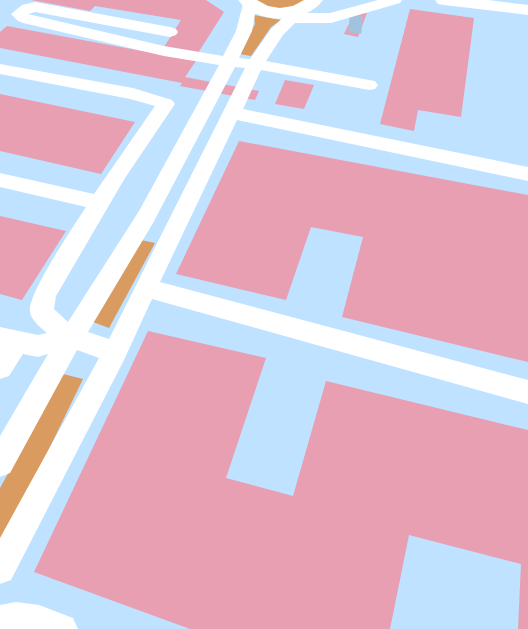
<svg xmlns="http://www.w3.org/2000/svg" width="528" height="629" viewBox="0 0 528 629" font-family="'Work Sans',sans-serif">
<style>
.green{fill:#da9b61}
.building{fill:#e99fb2}
.lines{fill:none;stroke-linecap:round;stroke-linejoin:round}
.minor-tunnel{stroke:#a2c3de;stroke-width:17;stroke-dasharray:17 9;stroke-linecap:butt}
.minor{fill:#fff;fill-rule:evenodd}
.major{fill:#fff;fill-rule:evenodd}
</style>
<rect width="100%" height="100%" fill="#bee2ff"/>
<g class="green">
<path d="M255 0H308C286 9 276 13 255 0Z"/>
<polygon points="254,15 281,20 271,27 251,56 240,54 255,24"/>
<polygon points="141,240 155,243 109,328 93,322"/>
<polygon points="63,374 83,379 0,550 0,488"/>
</g>
<g class="building">
<polygon points="31,0 206,0 224,12 198,53 164,47 181,20 95,6 90,11"/>
<polygon points="410,9 474,18 461,117 418,110 414,131 380,124"/>
<polygon points="355,11 367,13 358,37 344,34"/>
<polygon points="7,26 196,61 185,77 259,91 255,100 180,86 182,83 0,48 0,32"/>
<polygon points="285,80 314,85 304,109 275,104"/>
<polygon points="0,94 135,122 101,174 0,151"/>
<polygon points="239,141 528,195 528,362 342,317 363,237 311,227 286,300 176,274"/>
<polygon points="0,216 66,231 22,300 0,294"/>
<polygon points="148,331 266,358 226,478 293,496 326,381 528,430 528,629 518,629 521,564 409,535 390,629 190,629 34,572"/>
</g>
<g class="lines">
<polyline class="minor-tunnel" points="349,24 362,25"/>
<g class="minor">
<path d="M244 0H254L257 3 252 31 239 58 250 59 271 29 294 7H304L307 10 304 13H330L378 0H402L400 3 331 23H295L283 35 266 61 369 80 375 81 378 85 375 89 369 90 261 70 243 109 528 167V181L237 120 160 282 528 380V404L152 299 124 360 11 580 0 584V538L99 358 77 350 10 473 0 477V436L48 354 38 357 23 354 9 376 0 379V327L38 335 47 333C41 328 31 320 30 312 27 294 74 226 86 207L0 187V173L94 194 155 106 130 99 0 74V64L133 88 172 100 175 104 125 178 56 296 54 309 68 322 139 211 219 65 164 56 23 23 18 21 11 14 22 5 35 2 170 27 176 29 178 32 176 35 170 37 35 12 28 14 164 46 223 56 236 31ZM235 67 245 68 109 339 88 332 153 223Z"/>
<polygon points="16,602 39,605 73,618 78,629 0,629 0,605"/>
</g>
<g class="major">
<path d="M238 0H257L268 6 280 8 293 6 304 0H323C305 25 256 25 238 0Z"/>
<polygon points="435,0 488,0 528,5 528,15 444,5 438,4"/>
</g>
</g>
</svg>
